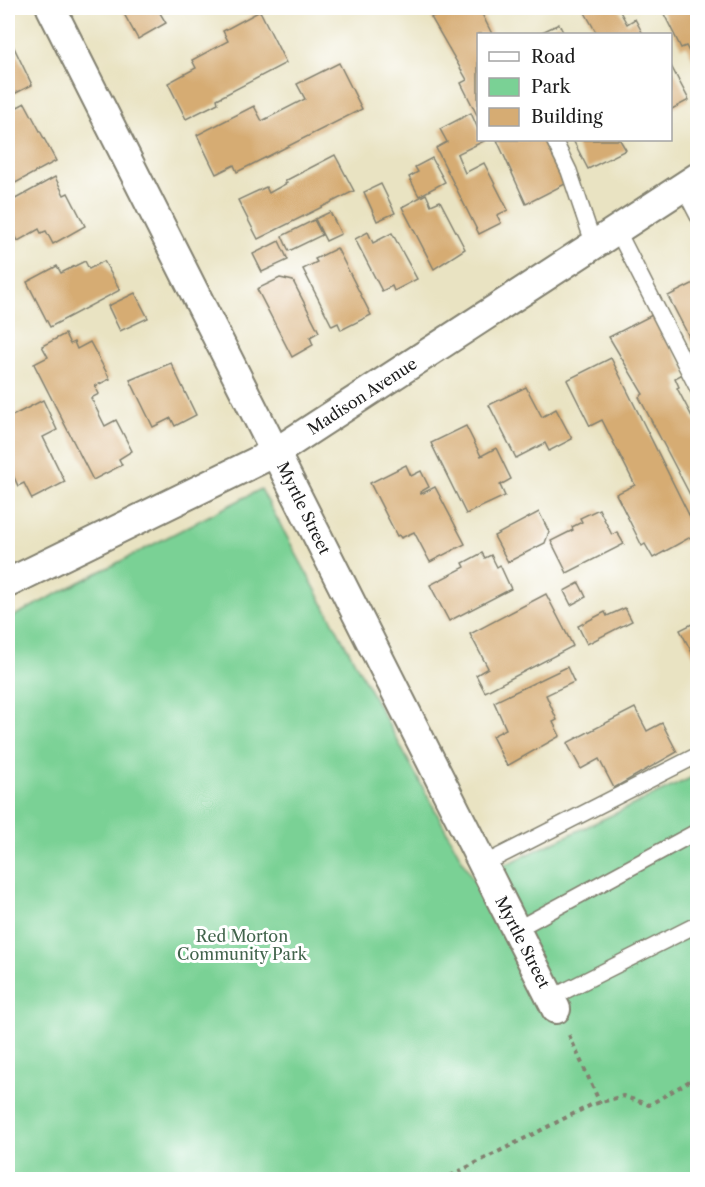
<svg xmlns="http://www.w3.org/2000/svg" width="705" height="1187" viewBox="0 0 705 1187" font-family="'Libre Caslon Text',serif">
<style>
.green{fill:#7ad195;stroke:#4b7658;stroke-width:1.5}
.building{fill:#d6ac73}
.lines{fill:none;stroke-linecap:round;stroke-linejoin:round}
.service-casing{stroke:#82806f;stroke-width:18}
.minor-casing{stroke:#82806f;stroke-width:32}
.path{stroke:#82806f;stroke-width:4;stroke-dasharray:4.5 4.5;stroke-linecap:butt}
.service{stroke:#fff;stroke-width:15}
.minor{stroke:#fff;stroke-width:28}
.labels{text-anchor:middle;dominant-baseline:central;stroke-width:6;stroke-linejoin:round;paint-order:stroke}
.street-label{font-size:16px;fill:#1c1c1c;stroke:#fff}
.park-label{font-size:16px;fill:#42644c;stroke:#fff}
</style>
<rect width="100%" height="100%" fill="#fff"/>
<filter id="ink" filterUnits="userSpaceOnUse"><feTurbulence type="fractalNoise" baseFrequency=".0167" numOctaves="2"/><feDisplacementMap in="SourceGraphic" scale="12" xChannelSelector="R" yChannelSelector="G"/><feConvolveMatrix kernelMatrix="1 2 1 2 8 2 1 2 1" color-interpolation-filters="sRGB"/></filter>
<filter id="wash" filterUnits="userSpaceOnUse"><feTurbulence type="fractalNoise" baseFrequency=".008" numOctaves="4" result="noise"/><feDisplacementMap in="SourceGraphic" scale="24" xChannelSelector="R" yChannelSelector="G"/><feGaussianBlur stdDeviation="1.35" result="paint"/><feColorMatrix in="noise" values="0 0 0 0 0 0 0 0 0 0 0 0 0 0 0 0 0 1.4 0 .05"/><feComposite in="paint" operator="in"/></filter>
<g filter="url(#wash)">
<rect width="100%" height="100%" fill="#e9e3c2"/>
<polygon class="green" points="261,489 473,880 697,775 697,1179 8,1179 8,619"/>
<g id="blocks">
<g class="building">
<polygon points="132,8 157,8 166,23 138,39 123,12"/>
<polygon points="451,8 479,8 492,34 478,34 478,117 461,83 467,80 431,17"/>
<polygon points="586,8 618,8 627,24 635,19 643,34 597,34 583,9"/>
<polygon points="661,8 698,8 698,69 686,46 681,48"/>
<polygon points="260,11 286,63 217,99 218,103 186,119 168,83 196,68 192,60 228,41 223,31"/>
<polygon points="559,24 564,34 538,34"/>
<polygon points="8,35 32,85 8,97"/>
<polygon points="339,63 362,109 237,172 234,165 216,174 197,135 254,106 262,121 305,99 297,84"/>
<polygon points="670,64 689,100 670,110"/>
<polygon points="25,103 56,161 8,187 8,112"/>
<polygon points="471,113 478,129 478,140 486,140 457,154 465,173 484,163 508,210 497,215 501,223 479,234 436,148 447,142 440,129"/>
<polygon points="497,140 545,140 567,183 526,204"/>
<polygon points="573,140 620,140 626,150 588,169"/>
<polygon points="335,155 354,191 258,239 238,200 266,187 269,193 287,183 285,181"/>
<polygon points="432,158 445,182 419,196 409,177 418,172 415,167"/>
<polygon points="55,177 64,195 68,193 85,226 53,244 46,231 41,233 39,229 18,241 8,221 8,203"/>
<polygon points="381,184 395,213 377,221 364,192"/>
<polygon points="426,194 431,205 440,201 465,249 434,269 402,207"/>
<polygon points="330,212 341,234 326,241 315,219"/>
<polygon points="314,220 322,235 289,251 282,236"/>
<polygon points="368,232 373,243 392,233 417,279 394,291 392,286 382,291 355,239"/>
<polygon points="279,241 288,260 262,272 253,254"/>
<polygon points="337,248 371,315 341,330 338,323 332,326 303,269 317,262 315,259"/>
<polygon points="85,261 89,269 104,261 120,290 50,327 27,282 57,266 61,273"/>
<polygon points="280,278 293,281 319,332 310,337 313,345 292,357 257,289"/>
<polygon points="698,281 698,354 668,296"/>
<polygon points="135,293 148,318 120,331 108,306"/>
<polygon points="654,314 685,373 675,378 679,387 677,388 698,428 698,510 639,397 643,394 609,337"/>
<polygon points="65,334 70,344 74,342 77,349 90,342 110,379 95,386 99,394 91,398 105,426 116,420 132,451 119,459 122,465 93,480 34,364 48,357 42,346"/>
<polygon points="611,358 698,533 653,558 645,544 642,546 616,494 635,485 602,420 590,426 567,380"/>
<polygon points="171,363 196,415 175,426 171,418 153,427 130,380"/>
<polygon points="526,387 542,417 556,409 572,439 549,451 545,443 516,458 489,405"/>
<polygon points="43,400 57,430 43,437 65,482 32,499 24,483 18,486 8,464 8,418"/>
<polygon points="466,426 481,456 496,448 511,479 500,485 505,496 466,514 431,443"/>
<polygon points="406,465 411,476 421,471 429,487 420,492 421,494 435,487 465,544 430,562 414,532 401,538 399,535 397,536 370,483"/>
<polygon points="599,509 612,535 617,532 624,544 567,573 551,541 573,530 572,527 582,522 580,518"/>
<polygon points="539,512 549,532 545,543 508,562 494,536"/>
<polygon points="482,553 485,558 491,555 497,567 500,565 511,589 449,621 430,585 465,567 463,563"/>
<polygon points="579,583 586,597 571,605 564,591"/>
<polygon points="546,594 573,646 485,692 476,675 488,668 470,634"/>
<polygon points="625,608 632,621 587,644 578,626 605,612 607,616"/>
<polygon points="698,621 698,664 680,630"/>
<polygon points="567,667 574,682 546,695 557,720 553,722 560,736 507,766 492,736 506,729 494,702"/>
<polygon points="635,708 647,731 662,723 677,752 614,788 599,759 581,769 567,743"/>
</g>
</g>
</g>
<g filter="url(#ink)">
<use href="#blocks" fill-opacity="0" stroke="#82806f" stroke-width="1.5"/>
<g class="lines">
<g class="service-casing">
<g id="service">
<polyline points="554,140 569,171 594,245"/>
<polyline points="683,187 698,216"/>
<polyline points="617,230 698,389"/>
<polyline points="484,864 698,755"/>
<polyline points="517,929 698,831"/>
<polyline points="551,998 698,924"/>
</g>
</g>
<g class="minor-casing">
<g id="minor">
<polyline points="51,8 556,1009"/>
<polyline points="8,583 276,452 698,177"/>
</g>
</g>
<g class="path">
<polyline points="569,1035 600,1103"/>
<polyline points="442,1180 591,1105 623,1096 649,1105 698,1076"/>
</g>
<use href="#service" class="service"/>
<use href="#minor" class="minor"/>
</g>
</g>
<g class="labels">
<g class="street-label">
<text transform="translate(362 396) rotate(-33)">Madison Avenue</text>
<text transform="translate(304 508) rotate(64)">Myrtle Street</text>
<text transform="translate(523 942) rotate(63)">Myrtle Street</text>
</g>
<g class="park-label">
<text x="242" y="936">Red Morton<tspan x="242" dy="18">Community Park</tspan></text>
</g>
</g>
<rect width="705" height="1187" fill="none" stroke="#fff" stroke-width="30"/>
<rect x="477" y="33" width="195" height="108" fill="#ffffff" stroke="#a4a4a4" stroke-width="1.5"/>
<rect x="489" y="52" width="30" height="9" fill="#ffffff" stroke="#a4a4a4" stroke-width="1.5"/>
<text x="531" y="63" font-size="18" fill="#1c1c1c">Road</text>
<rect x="489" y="78" width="30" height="18" fill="#7ad195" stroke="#a4a4a4" stroke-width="1.5"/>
<text x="531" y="93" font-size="18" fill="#1c1c1c">Park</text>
<rect x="489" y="108" width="30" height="18" fill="#d6ac73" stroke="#a4a4a4" stroke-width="1.5"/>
<text x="531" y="123" font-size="18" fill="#1c1c1c">Building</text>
</svg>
